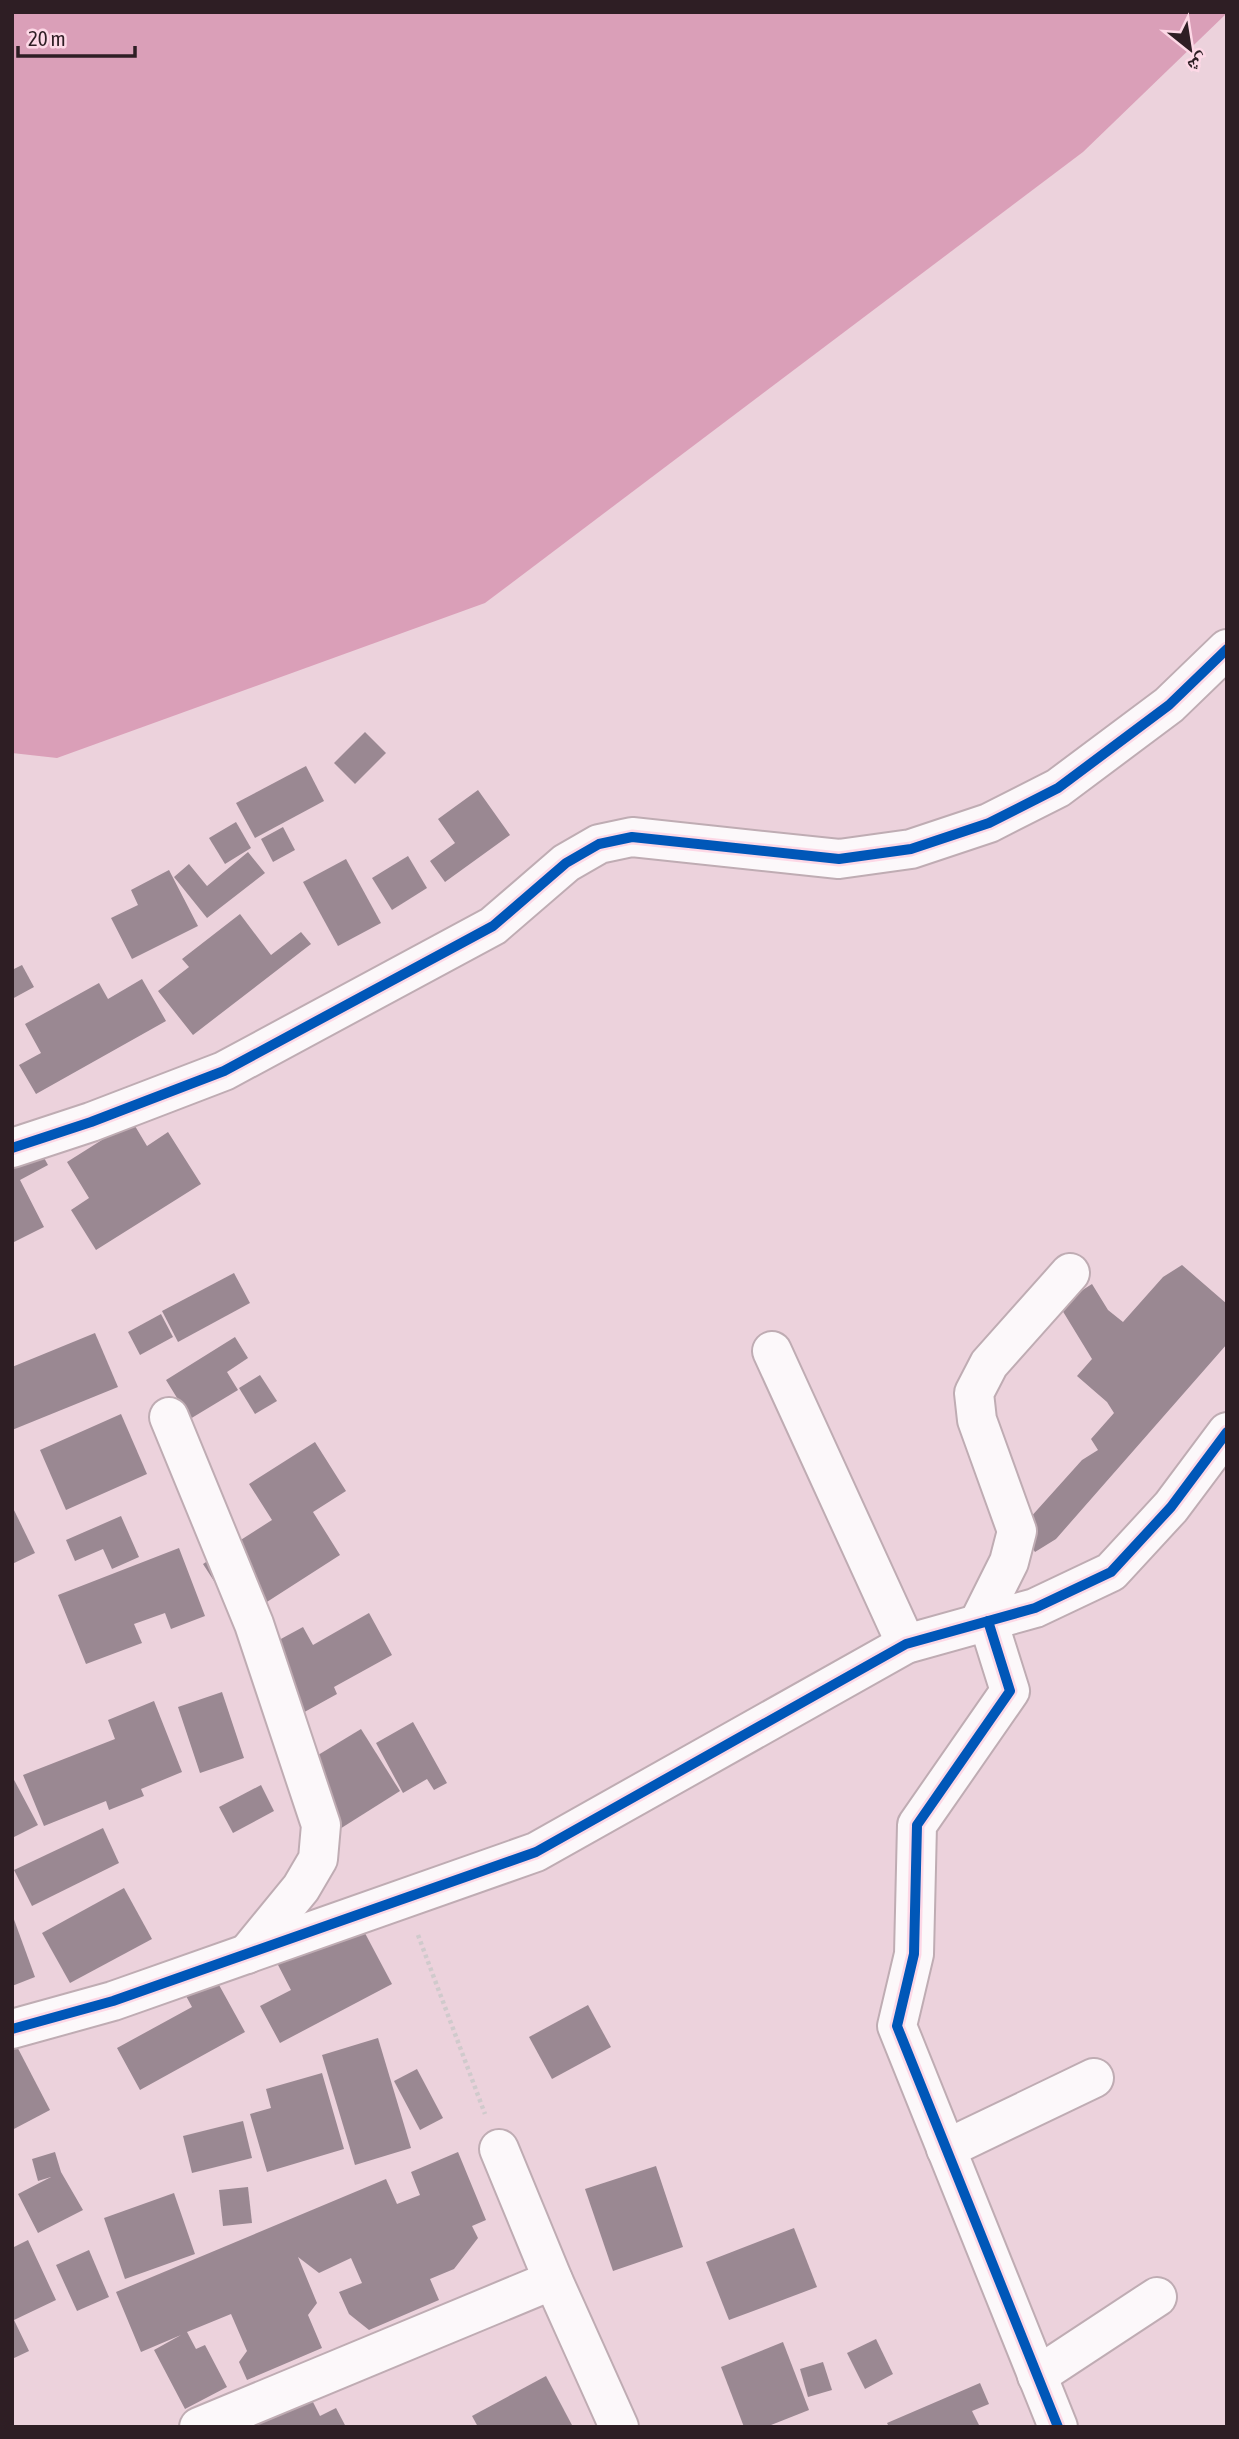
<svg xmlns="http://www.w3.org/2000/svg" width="1239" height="2439" viewBox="0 0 1239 2439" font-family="'Asap Condensed','Noto Naskh Arabic',sans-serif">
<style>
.forest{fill:#da9fb8}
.building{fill:#9a8892}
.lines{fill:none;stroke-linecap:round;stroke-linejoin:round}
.minor-casing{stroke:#bfacb3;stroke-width:42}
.path{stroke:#d0cacc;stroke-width:4.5;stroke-dasharray:3.5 3.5;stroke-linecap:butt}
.minor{stroke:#fcf8fa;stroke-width:38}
.cycleway-casing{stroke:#fdd8e6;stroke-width:15}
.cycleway{stroke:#0057b8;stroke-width:10}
</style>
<rect width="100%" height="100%" fill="#ecd2dc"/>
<polygon class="forest" points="12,12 1227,12 1227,13 1083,152 485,603 57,758 12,753"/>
<g class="building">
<polygon points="365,732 386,753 355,784 334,763"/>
<polygon points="306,766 324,801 255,838 236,803"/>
<polygon points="478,790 510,835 445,882 430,861 455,843 438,819"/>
<polygon points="236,822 251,848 225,864 209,838"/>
<polygon points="283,827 295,850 273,862 261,839"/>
<polygon points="248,852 265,873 207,918 174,877 189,864 207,886"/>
<polygon points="408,856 427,888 392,910 372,878"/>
<polygon points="346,859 381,923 338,946 303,882"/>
<polygon points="169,870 198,926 132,959 111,918 138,905 131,890"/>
<polygon points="240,914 271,955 301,932 311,944 193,1035 158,991 189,967 182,959"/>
<polygon points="22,965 34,987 12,999 12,970"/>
<polygon points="142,979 166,1021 36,1094 19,1065 41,1053 25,1024 99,983 108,999"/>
<polygon points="132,1121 147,1146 168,1132 201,1184 96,1250 71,1210 89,1198 67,1162"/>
<polygon points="36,1143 48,1165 20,1180 44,1227 12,1243 12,1156"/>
<polygon points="1182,1265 1227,1304 1227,1344 1056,1539 1035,1552 1020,1529 1082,1460 1098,1450 1091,1439 1114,1413 1107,1402 1077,1376 1092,1359 1059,1305 1092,1284 1108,1310 1123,1322 1163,1277"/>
<polygon points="234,1273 250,1303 178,1342 162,1311"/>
<polygon points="161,1314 173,1337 140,1355 128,1332"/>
<polygon points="95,1333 118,1387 12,1430 12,1367"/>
<polygon points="235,1337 248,1358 227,1372 238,1390 190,1419 166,1380"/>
<polygon points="260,1375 277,1401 255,1414 239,1388"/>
<polygon points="121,1414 147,1474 66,1510 40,1450"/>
<polygon points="315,1442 346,1491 313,1512 340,1555 239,1620 203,1564 272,1520 249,1484"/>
<polygon points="12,1506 35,1553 12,1564"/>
<polygon points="121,1516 139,1557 112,1569 103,1549 75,1561 66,1540"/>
<polygon points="179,1548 205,1616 171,1629 165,1613 134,1624 142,1643 86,1664 58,1595"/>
<polygon points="369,1613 392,1655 334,1687 337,1694 281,1725 244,1659 303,1627 313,1645"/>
<polygon points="222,1692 244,1758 200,1773 178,1707"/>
<polygon points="154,1701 182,1772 141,1789 144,1796 109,1810 106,1801 44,1826 23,1775 115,1739 108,1720"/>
<polygon points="413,1722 447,1783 434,1790 427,1779 403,1793 376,1743"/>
<polygon points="361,1729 400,1791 335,1832 295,1769"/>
<polygon points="12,1776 38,1825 12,1838"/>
<polygon points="261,1785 274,1811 233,1833 219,1807"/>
<polygon points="103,1828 119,1863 32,1906 14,1870"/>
<polygon points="124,1888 152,1939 70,1983 42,1933"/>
<polygon points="12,1914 35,1977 12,1986"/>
<polygon points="358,1920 392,1984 280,2043 260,2006 291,1990 277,1963"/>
<polygon points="203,1956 245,2032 140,2090 117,2048 192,2007 173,1972"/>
<polygon points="588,2005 611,2047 552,2079 529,2037"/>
<polygon points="12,2037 50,2110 12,2130"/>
<polygon points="378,2038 411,2148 355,2165 322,2055"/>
<polygon points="417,2069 443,2118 420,2130 394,2081"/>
<polygon points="322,2073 344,2149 267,2172 250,2114 271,2108 266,2089"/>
<polygon points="243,2121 252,2158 192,2173 183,2136"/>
<polygon points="55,2152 61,2172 83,2210 38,2233 18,2194 51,2177 38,2181 32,2159"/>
<polygon points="458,2152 486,2220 472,2226 478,2238 454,2269 430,2279 439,2300 369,2330 349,2314 339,2292 362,2283 351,2258 319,2273 298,2257 317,2303 308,2315 322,2348 247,2380 239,2362 247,2351 231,2314 187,2332 196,2349 205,2345 227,2387 185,2409 154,2350 181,2335 141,2352 116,2292 386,2179 397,2204 420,2195 411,2172"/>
<polygon points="656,2166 683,2247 613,2271 585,2189"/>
<polygon points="248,2187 252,2223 223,2226 219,2190"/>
<polygon points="174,2193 195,2254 125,2279 104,2218"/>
<polygon points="794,2228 817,2287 729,2320 706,2262"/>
<polygon points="28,2240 56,2300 14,2320 29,2351 12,2359 12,2248"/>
<polygon points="89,2250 109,2297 77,2311 56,2265"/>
<polygon points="876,2339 893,2374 865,2389 847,2353"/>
<polygon points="783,2342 809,2410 766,2427 744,2427 721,2367"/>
<polygon points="823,2362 832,2390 808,2397 800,2369"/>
<polygon points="546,2376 573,2427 478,2427 472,2416"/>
<polygon points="980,2383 989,2404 972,2411 980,2427 889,2427 887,2423"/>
<polygon points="307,2390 320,2416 336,2408 346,2427 232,2427"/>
</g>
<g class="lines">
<g class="minor-casing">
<g id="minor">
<polyline points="12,1148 91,1122 224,1071 493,926 566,863 599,844 632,837 839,859 911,849 989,823 1058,788 1169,705 1227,649"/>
<polyline points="772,1351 906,1644"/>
<polyline points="169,1417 254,1624 321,1825 318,1859 301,1888 247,1954"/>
<polyline points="988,1621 1010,1691 917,1825 914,1954 897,2026 1058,2427"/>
<polyline points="978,1624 1009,1562 1017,1531 977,1420 974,1393 989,1364 1070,1273"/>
<polyline points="12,2029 113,2001 536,1852 906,1644 1035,1608 1111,1572 1171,1507 1227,1432"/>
<polyline points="499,2149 553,2280 619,2427"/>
<polyline points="946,2149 1094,2078"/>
<polyline points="1037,2376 1157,2297"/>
<polyline points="199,2427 553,2280"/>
</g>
</g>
<polyline class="path" points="418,1935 485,2114"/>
<use href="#minor" class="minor"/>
<g class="cycleway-casing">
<g id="cycleway">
<polyline points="12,1148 91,1122 224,1071 493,926 566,863 599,844 632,837 839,859 911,849 989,823 1058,788 1169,705 1227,649"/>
<polyline points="988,1621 1010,1691 917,1825 914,1954 897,2026 1058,2427"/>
<polyline points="12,2029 113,2001 536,1852 906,1644 1035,1608 1111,1572 1171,1507 1227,1432"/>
</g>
</g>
<use href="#cycleway" class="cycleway"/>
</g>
<rect width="1239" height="2439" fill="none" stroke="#2e1e24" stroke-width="28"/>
<g transform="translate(1190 49) rotate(150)" stroke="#fdd8e6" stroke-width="5" paint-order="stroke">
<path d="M0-5L12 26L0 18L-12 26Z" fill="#2e1e24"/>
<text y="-10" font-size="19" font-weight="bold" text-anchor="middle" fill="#2e1e24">ش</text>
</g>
<path d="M18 46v10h117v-10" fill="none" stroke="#2e1e24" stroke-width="3.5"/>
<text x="28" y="46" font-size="21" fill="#2e1e24" stroke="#fdd8e6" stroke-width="5" paint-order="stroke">20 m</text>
</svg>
